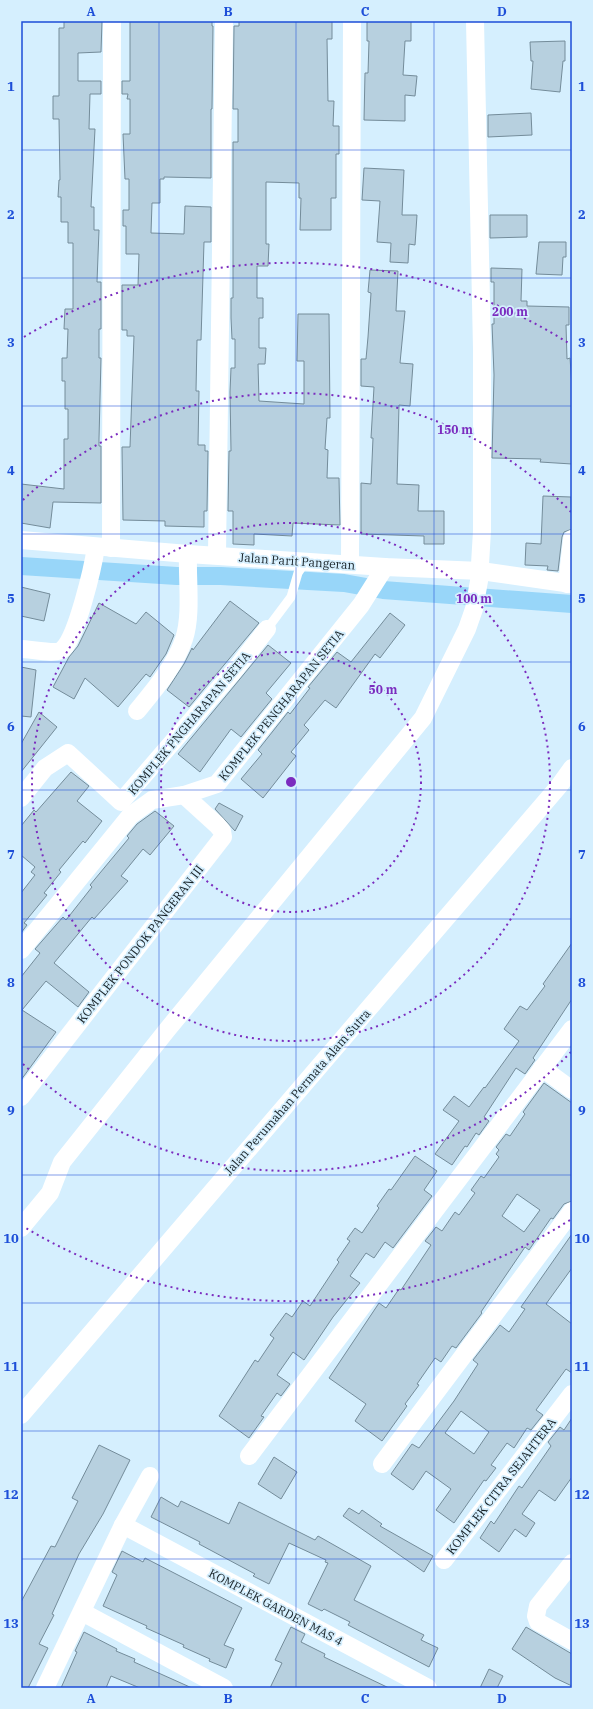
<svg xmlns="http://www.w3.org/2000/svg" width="593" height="1709" viewBox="0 0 593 1709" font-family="'IBM Plex Serif',serif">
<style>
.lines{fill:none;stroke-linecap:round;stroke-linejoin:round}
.canal{stroke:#98d6f9;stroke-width:18}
.building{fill:#b7d0df;stroke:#748c9a;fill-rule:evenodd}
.service{stroke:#fff;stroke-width:9}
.minor{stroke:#fff;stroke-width:18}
.grid{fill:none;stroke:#1d4ed8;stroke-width:1;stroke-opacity:0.55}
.ring{fill:none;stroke:#7b2cbf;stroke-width:2;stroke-dasharray:2 4}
.labels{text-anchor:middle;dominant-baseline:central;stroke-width:3.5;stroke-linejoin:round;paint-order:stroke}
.street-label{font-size:12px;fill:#172126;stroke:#d5effe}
.centre{fill:#7b2cbf;stroke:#d5effe;stroke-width:2}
.ring-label{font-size:12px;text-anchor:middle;font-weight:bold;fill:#7b2cbf;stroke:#d5effe;stroke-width:3.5;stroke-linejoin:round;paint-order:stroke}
.neatline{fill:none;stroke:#1d4ed8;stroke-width:1.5}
.grid-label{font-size:13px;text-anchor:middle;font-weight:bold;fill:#1d4ed8}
</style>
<rect width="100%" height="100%" fill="#d5effe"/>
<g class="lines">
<polyline class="canal" points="21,566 177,576 221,576 344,583 383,590 572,604"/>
</g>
<g class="building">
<polygon points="64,21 102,21 101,52 78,53 78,81 101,81 101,94 90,94 89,129 95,129 91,207 94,207 94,230 99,230 97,282 101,282 101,329 99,329 99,358 101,358 99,439 99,446 101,446 101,503 53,502 50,528 21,523 21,484 64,489 64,439 68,439 68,409 65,409 65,381 62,381 62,358 67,358 68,329 64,329 65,309 73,309 73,243 68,243 68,222 61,222 61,197 58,197 59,180 60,180 59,119 53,119 53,96 59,96 59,28 64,28"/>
<polygon points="130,21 212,21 212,26 213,26 212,109 211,109 211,178 164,177 164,179 160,179 160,203 152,203 151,233 184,234 185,206 211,207 211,242 204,242 201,340 197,340 196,391 199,391 198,445 205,445 205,451 208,451 207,511 204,511 204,527 165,526 165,521 123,520 122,447 130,447 134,336 127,336 127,330 122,330 122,285 138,285 139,254 126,254 126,226 123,226 123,210 129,210 129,179 125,179 123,134 130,134 130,99 127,99 128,94 122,94 122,81 130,81"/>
<polygon points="239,21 332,21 332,39 327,39 328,101 334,101 333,126 339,126 339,154 336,154 336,198 331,198 331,230 300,230 301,198 299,198 299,183 266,182 266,244 269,244 268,266 257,266 257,298 263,298 263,318 259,318 259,348 266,348 265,364 258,364 259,401 304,404 304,361 297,361 298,314 329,314 330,418 327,418 325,449 328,450 327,478 339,478 340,525 293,523 292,536 254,534 254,545 233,544 233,511 228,511 229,451 231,451 230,392 231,368 235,368 235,339 232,339 231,318 231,298 233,298 233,142 238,142 238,109 233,109 234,26 239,26"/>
<polygon points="367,21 411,21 411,41 405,41 403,75 417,76 415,96 405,95 405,121 364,120 365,73 368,73 369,41 367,41"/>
<polygon points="565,41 565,61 563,61 560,92 531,89 533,61 531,61 530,42"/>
<polygon points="531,113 532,135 488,137 488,115"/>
<polygon points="364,168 404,170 402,215 417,215 415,245 409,244 408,263 390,262 391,243 377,242 380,201 362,200"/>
<polygon points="490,215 527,215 527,237 490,238"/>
<polygon points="539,242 566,242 566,257 563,257 562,275 536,274"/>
<polygon points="491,268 522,269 521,301 527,301 527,306 569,307 569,325 566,325 567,359 570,358 572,386 572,464 540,462 541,459 492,458 494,375 492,324 494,324 494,282 491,282"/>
<polygon points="370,270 398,271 396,311 405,311 400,363 413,364 410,406 399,405 397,484 419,485 418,511 444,511 444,544 424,544 424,536 361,534 361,483 371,484 373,438 371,438 374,387 361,386 361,359 366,359 368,337 371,293 368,292"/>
<polygon points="543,496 571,497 572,529 564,532 562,537 558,571 547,570 548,566 525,565 526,543 541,544"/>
<polygon points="21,587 50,594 44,621 21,616"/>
<polygon points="230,601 259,623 189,707 167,690 184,664 192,648 193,650"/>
<polygon points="99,603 136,624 146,612 174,635 166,654 150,677 146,674 118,707 85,678 74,699 53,687 69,657 78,646"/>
<polygon points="390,613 405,625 380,658 375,654 336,708 325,700 304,725 309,730 291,752 296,756 263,798 241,779 262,754 258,750 288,712 290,714 310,688 308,687 337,652 351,662"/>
<polygon points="268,645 291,663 266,693 272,699 241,737 231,729 200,772 178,754"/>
<polygon points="21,667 36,670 31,717 21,716"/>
<polygon points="39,712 57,727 21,772 21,744"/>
<polygon points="71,772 89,786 77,801 102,821 85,843 83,841 59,870 61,872 44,893 47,895 24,923 27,925 21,933 21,893 35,875 31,872 35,867 21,855 21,826 34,810 36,812"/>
<polygon points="219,803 243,816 235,831 215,809"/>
<polygon points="155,811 174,826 150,855 143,849 121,876 128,881 94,919 92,917 54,963 89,992 78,1007 46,981 22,1010 56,1032 21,1080 21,977 40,953 35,949 63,917 66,920 92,887 90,885 129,838 127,836 137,824"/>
<polygon points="572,943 572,999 533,1058 535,1060 525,1074 516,1068 484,1117 489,1121 479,1135 476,1133 467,1147 465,1146 452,1165 435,1154 459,1121 443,1110 454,1096 469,1107 484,1087 485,1088 519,1041 504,1029 520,1006 527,1010 545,986 543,984"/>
<path d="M544 1083 572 1103V1201L564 1204 553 1219 551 1218 529 1250 525 1247 481 1312 482 1313 456 1348 452 1346 441 1362 435 1358 417 1384 419 1385 405 1404 407 1406 382 1441 355 1421 366 1404 329 1378 379 1303 386 1308 399 1289 401 1290 431 1245 425 1241 436 1227 442 1231 455 1212 459 1215 475 1193 471 1190 481 1176 484 1178 499 1157 496 1154 499 1150 496 1147 506 1134 510 1136 525 1114 523 1112ZM517 1194 540 1210 524 1232 502 1216Z"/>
<polygon points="415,1156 437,1171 424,1190 432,1196 393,1248 385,1242 374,1258 366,1253 350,1276 360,1283 333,1317 304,1360 293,1352 277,1375 290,1384 281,1396 277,1393 261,1416 264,1417 249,1438 219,1416 255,1360 258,1362 274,1338 270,1335 286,1313 292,1317 303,1301 310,1306 339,1262 337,1260 350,1241 347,1239 355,1228 362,1233 379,1208 377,1206 389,1189 391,1190"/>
<path d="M572 1234V1268L546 1304 572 1324V1373L566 1369 536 1410 543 1415 531 1430 527 1428 514 1448 507 1443 491 1465 496 1468 486 1481 484 1480 454 1523 436 1510 451 1489 426 1471 413 1490 391 1474 412 1444 419 1448 454 1401 478 1364 473 1360 500 1325 509 1332 525 1309 521 1307ZM461 1411 489 1432 474 1454 445 1433Z"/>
<polygon points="572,1418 572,1477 555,1501 539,1490 522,1514 535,1523 526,1537 515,1529 499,1552 480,1538 491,1521 494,1524 519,1486 522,1488 551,1446 548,1442 560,1427 564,1430"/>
<polygon points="99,1445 130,1460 103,1514 79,1554 52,1614 54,1615 39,1644 48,1648 28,1688 21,1688 21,1602 51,1546 55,1547 78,1501 72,1498"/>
<polygon points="274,1457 297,1472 281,1499 258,1484"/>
<polygon points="161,1497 178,1507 181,1501 229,1524 239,1502 315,1540 318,1536 371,1566 354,1600 424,1635 421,1640 438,1648 429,1667 348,1625 350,1622 324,1609 322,1611 308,1604 328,1563 325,1562 326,1560 289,1543 269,1584 253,1576 255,1574 199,1544 200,1542 151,1517"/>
<polygon points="349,1508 359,1514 362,1510 382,1524 380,1526 433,1556 424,1572 343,1516"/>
<polygon points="122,1551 143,1562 145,1558 242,1608 224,1645 234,1649 226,1668 209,1661 210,1659 183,1647 184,1645 146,1628 147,1626 103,1606 117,1575 112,1572"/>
<polygon points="291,1627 305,1634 301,1642 325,1654 324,1657 389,1688 270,1688 282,1663 275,1660"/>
<polygon points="526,1627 572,1654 572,1686 555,1678 512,1649"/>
<polygon points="84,1632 117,1649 116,1651 135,1659 134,1662 192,1688 140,1688 111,1676 106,1688 61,1688 77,1652 75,1651"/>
<polygon points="489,1669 503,1676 497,1688 480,1688"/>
</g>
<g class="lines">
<polyline class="service" points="267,629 291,597 298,573 306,561"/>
<g class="minor">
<polyline points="21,540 188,554 385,567 481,571 572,584"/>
<polyline points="111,548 112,21"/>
<polyline points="217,555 224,21"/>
<polyline points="350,564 352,21"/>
<polyline points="567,584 572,539"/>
<path d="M21 649C31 649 57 655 63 649 77 636 93 567 96 547"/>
<path d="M137 711C155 689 175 666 184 639 192 615 187 580 188 554"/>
<polyline points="21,798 45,768 68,753 121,802 233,672 267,629"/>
<polyline points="21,950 130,816 152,800 184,795 217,784 361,605 385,567"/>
<polyline points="542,1068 572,1090"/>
<polyline points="21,1097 223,837 222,831 217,825 184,795"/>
<polyline points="21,1228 50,1193 62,1162 167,1030 423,718 467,629 474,609 479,581 482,531 482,349 475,21"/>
<polyline points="21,1415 559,786 572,768"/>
<polyline points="249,1456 572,1029"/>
<polyline points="382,1464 572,1211"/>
<polyline points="123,1525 428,1688"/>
<polyline points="444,1560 572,1394"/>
<polyline points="572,1563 538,1606 536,1616 538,1622 572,1641"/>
<polyline points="82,1612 224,1688"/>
<polyline points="45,1688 123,1525 150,1476"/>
</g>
</g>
<path class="grid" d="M159 21V1688M296 21V1688M434 21V1688M21 150H572M21 278H572M21 406H572M21 534H572M21 662H572M21 790H572M21 919H572M21 1047H572M21 1175H572M21 1303H572M21 1431H572M21 1559H572"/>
<g class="ring">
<circle cx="291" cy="782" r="130"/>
<circle cx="291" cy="782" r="259"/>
<path d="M571 1052A389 389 0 0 1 23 1064M23 500A389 389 0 0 1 571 512"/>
<path d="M570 1220A519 519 0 0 1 24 1227M24 337A519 519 0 0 1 570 344"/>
</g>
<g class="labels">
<g class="street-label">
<text transform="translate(297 561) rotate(4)">Jalan Parit Pangeran</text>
<text transform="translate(281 705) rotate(-51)">KOMPLEK PENGHARAPAN SETIA</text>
<text transform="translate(189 723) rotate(-50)">KOMPLEK PNGHARAPAN SETIA</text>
<text transform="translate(140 944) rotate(-52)">KOMPLEK PONDOK PANGERAN III</text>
<text transform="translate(297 1092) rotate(-49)">Jalan Perumahan Permata Alam Sutra</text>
<text transform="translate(501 1486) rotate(-52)">KOMPLEK CITRA SEJAHTERA</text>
<text transform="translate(276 1607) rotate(28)">KOMPLEK GARDEN MAS 4</text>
</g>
</g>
<circle cx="291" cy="782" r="6" class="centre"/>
<g class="ring-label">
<text x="510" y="316">200 m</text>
<text x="455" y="434">150 m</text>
<text x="474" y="603">100 m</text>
<text x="383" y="694">50 m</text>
</g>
<rect width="593" height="1709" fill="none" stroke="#d5effe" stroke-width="44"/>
<rect x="22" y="22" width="549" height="1665" class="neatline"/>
<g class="grid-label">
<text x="91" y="16">A</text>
<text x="228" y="16">B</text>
<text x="365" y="16">C</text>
<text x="502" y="16">D</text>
<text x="11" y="91">1</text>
<text x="582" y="91">1</text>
<text x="11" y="219">2</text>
<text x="582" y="219">2</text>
<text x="11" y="347">3</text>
<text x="582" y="347">3</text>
<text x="11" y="475">4</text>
<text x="582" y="475">4</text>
<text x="11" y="603">5</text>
<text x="582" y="603">5</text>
<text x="11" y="731">6</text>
<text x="582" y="731">6</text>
<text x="11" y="859">7</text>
<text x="582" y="859">7</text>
<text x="11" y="987">8</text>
<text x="582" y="987">8</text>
<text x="11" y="1115">9</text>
<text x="582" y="1115">9</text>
<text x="11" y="1243">10</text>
<text x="582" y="1243">10</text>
<text x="11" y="1371">11</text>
<text x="582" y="1371">11</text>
<text x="11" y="1499">12</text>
<text x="582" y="1499">12</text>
<text x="11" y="1628">13</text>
<text x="582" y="1628">13</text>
<text x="91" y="1703">A</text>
<text x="228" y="1703">B</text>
<text x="365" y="1703">C</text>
<text x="502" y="1703">D</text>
</g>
</svg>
